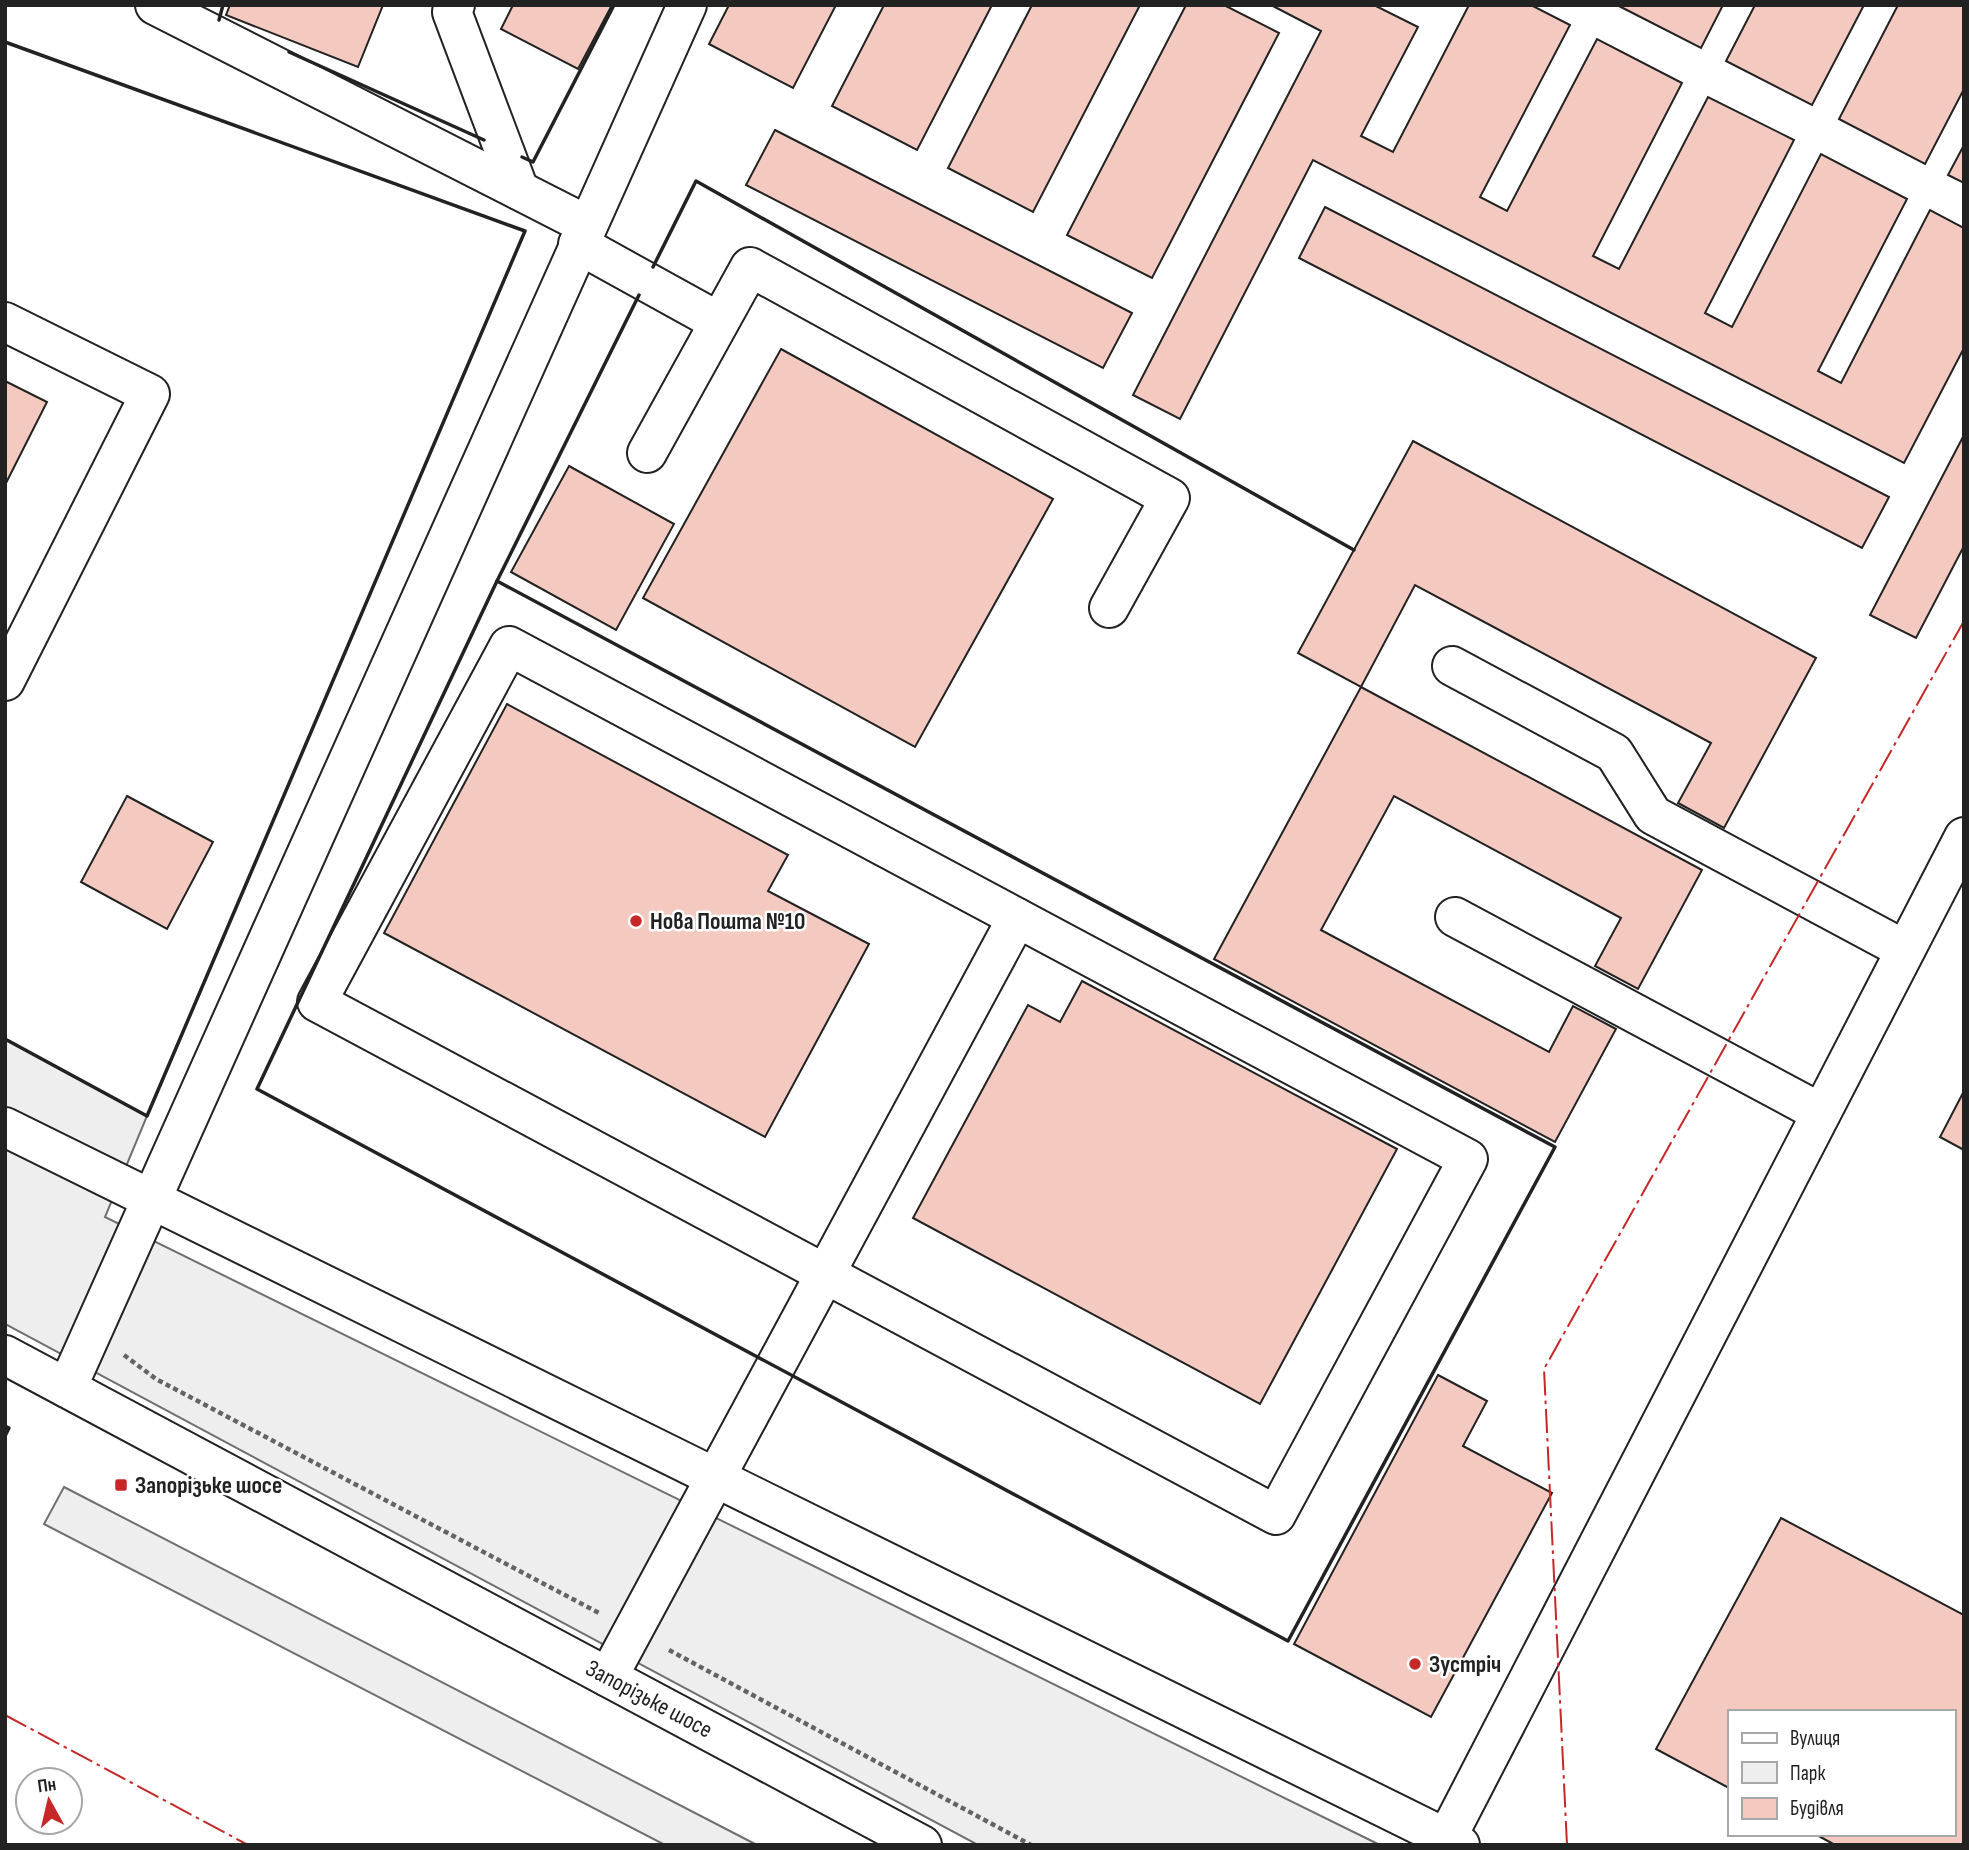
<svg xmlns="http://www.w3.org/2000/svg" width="1969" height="1850" viewBox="0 0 1969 1850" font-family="'Sofia Sans Condensed',sans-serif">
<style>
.green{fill:#eee;stroke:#6f6f6f;stroke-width:2}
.building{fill:#f3c9c0;stroke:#222;stroke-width:2}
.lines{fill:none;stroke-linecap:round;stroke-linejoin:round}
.minor-casing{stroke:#222;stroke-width:42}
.major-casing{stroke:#222;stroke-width:42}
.path{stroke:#646464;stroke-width:4.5;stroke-dasharray:5 3.5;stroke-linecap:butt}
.minor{stroke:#fff;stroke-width:38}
.major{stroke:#fff;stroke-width:38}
.wall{stroke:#222;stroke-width:3.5}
.power{stroke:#c62828;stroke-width:2;stroke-dasharray:24 5 3.5 5;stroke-linecap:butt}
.poi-dot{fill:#c62828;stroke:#fff;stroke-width:2.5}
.labels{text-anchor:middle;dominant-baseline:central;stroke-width:5;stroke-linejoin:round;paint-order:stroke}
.poi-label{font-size:24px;font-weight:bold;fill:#222;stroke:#fff;text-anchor:start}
.street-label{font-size:24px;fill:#222;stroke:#fff}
</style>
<rect width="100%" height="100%" fill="#fff"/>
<g class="green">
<polygon points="5,1039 147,1116 105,1217 1380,1845 978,1845 5,1324"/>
<polygon points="64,1487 757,1845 665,1845 44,1524"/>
</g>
<g class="building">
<polygon points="230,5 383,5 358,67 226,15"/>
<polygon points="513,5 612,5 578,69 501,29"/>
<polygon points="729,5 836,5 793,88 709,44"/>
<polygon points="884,5 992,5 917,150 832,106"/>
<polygon points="1032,5 1140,5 1033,212 948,168"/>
<polygon points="1186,5 1224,5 1279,33 1152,278 1067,235"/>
<polygon points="1271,5 1374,5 1418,27 1361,136 1393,152 1469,5 1531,5 1570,25 1480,197 1507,211 1597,39 1682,83 1593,256 1619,269 1708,97 1794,140 1705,313 1732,327 1821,154 1907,199 1818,371 1841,383 1930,210 1964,228 1964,348 1904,463 1313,160 1180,419 1133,395 1321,31"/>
<polygon points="1617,5 1723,5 1701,48"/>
<polygon points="1755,5 1864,5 1812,105 1726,61"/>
<polygon points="1898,5 1964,5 1964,89 1925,164 1839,119"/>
<polygon points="775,130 1132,313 1103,368 746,185"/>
<polygon points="1964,145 1964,183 1948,175"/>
<polygon points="1325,207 1889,497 1862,548 1299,258"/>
<polygon points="781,349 1053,499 915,747 643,598"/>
<polygon points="5,381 47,402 5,485"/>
<polygon points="1964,435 1964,546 1916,638 1870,615"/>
<polygon points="1413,441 1816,658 1724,828 1678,803 1711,743 1415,585 1361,687 1298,653"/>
<polygon points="569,466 674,524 616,630 511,572"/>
<polygon points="1361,687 1702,870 1638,989 1595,966 1621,918 1394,796 1321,930 1549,1052 1573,1006 1616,1029 1555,1142 1214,959"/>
<polygon points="507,704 788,855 768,891 869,944 765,1137 384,933"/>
<polygon points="127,796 213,842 167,929 81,882"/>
<polygon points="1082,981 1397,1149 1260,1404 913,1218 1028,1005 1060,1022"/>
<polygon points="1964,1091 1964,1150 1940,1137"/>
<polygon points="1438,1375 1487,1401 1463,1446 1552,1493 1431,1717 1294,1644"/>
<polygon points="1781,1518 1964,1615 1964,1845 1835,1845 1815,1834 1953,1834 1953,1712 1729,1712 1729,1788 1656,1749"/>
</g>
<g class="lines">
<g class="minor-casing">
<g id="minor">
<polyline points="155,5 587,225"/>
<polyline points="455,5 452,12 519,190"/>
<polyline points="578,244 719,322"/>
<polyline points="5,322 150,394 5,681"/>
<polyline points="647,453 750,267 1170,498 1109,608"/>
<polygon points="509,646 1468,1159 1276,1515 317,1002"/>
<polyline points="1452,666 1614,753 1653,815 1905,950"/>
<polyline points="1455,917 1821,1113"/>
<polyline points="5,1127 1460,1845"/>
<polyline points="67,1388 687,5"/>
<polyline points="608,1677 1017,918"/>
<polyline points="1443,1845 1964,837"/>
</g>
</g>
<g class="major-casing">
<polyline id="major" points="5,1355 922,1845"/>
</g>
<g class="path">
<polyline points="124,1355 156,1379 599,1613"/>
<polyline points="669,1650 1031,1845"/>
</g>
<use href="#minor" class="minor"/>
<use href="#major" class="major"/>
<g class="wall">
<polyline points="219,20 223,5"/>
<polyline points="5,42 525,231 147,1116 5,1039"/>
<polyline points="289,52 484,140"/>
<polyline points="522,157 533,162 614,5"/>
<polyline points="653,267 696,181 1354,550"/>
<polygon points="497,581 1555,1147 1288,1641 257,1089"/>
<polyline points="497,581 639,295"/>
<polyline points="5,1426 9,1428 5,1436"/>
</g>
<g class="power">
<polyline points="5,1715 248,1845"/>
<polyline points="1567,1845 1544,1369 1964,621"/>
</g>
</g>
<g class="poi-dot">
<circle cx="636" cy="921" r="7"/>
<rect x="114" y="1478" width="14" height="14" rx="3.5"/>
<circle cx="1415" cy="1664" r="7"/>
</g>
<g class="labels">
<g class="poi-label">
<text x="650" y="921">Нова Пошта №10</text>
<text x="135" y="1485">Запорізьке шосе</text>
<text x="1429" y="1664">Зустріч</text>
</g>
<g class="street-label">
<text transform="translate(649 1699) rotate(28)">Запорізьке шосе</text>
</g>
</g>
<rect width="1969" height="1850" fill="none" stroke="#222222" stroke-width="14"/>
<rect x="1728" y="1710" width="228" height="126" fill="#ffffff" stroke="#a7a7a7" stroke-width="2"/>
<rect x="1742" y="1733" width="35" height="10" fill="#ffffff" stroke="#a7a7a7" stroke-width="2"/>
<text x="1790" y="1745" font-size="21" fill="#222222">Вулиця</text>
<rect x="1742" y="1762" width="35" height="21" fill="#eeeeee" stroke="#a7a7a7" stroke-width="2"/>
<text x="1790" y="1780" font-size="21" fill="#222222">Парк</text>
<rect x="1742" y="1798" width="35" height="21" fill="#f3c9c0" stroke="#a7a7a7" stroke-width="2"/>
<text x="1790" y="1815" font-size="21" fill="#222222">Будівля</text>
<g transform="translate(49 1801) rotate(352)"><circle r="33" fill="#ffffff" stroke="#a7a7a7" stroke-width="2"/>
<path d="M0-5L12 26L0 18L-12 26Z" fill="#c62828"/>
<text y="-10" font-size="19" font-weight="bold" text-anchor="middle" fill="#222222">Пн</text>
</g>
</svg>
